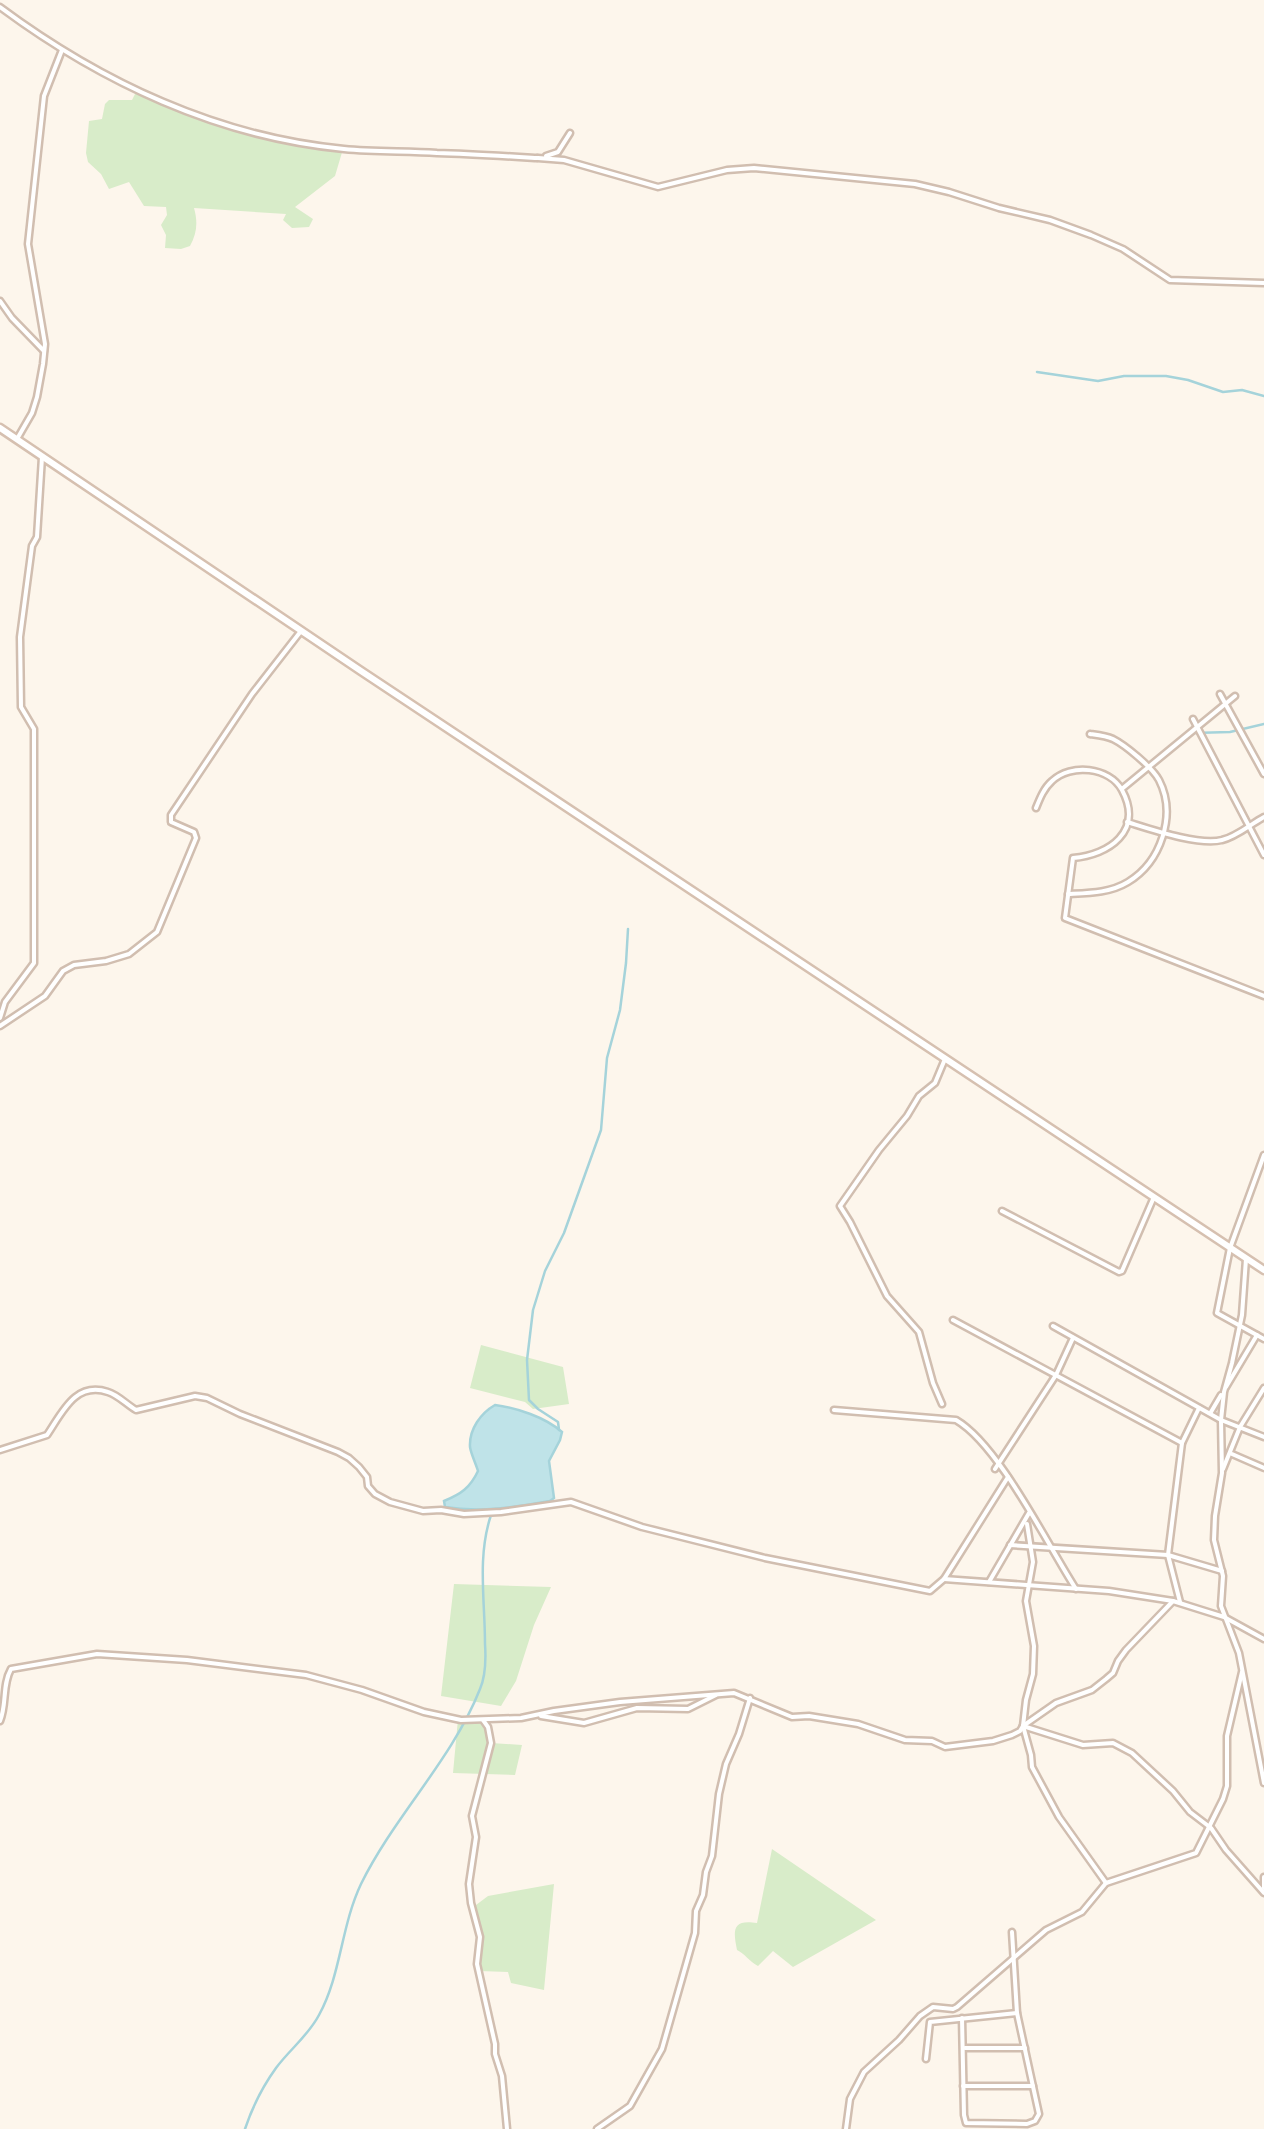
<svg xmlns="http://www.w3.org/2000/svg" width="1264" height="2129" viewBox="0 0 1264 2129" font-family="'Noto Sans',sans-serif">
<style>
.green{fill:#d8ecc9}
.water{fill:#bfe3e8;stroke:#a5d3da;stroke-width:2.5}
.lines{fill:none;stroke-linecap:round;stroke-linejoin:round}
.stream{stroke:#a5d3da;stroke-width:2.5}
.street-casing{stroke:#d1beb0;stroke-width:9}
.secondary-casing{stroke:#d6c0b0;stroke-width:11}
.street{stroke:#fff;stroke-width:4}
.secondary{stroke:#fff;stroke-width:6}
</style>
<rect width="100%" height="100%" fill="#fdf6ec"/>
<g class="green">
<path d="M137 90C202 122 272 137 343 149L335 176 295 207 313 219 309 227 292 228 283 220 286 214 194 208C198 222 197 233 190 246L181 249 165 248 166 235 161 225 167 215 166 207 144 206 129 182 109 189 101 174 88 162 86 153 89 121 102 119 105 104 109 100H132Z"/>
<polygon points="481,1345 563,1367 569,1404 533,1409 525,1402 470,1388"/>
<polygon points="454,1584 551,1587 534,1625 516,1681 501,1706 441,1696"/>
<polygon points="458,1719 483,1720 486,1722 491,1743 522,1745 515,1775 453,1773"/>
<path d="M772 1849 876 1920 793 1967 773 1951 758 1966C750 1962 744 1953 737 1950 733 1930 732 1919 757 1923Z"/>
<polygon points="554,1884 544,1990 511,1983 508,1972 479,1971 477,1964 480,1937 472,1908 488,1896"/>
</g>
<path class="water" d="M495 1405C517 1408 545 1417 562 1432L560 1440 549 1461 554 1498 550 1501C515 1507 481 1513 445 1507L444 1501C461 1494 470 1488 478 1471 476 1464 471 1454 470 1447 469 1429 481 1413 495 1405Z"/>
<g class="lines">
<g class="stream">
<polyline points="1037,372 1098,381 1124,376 1166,376 1188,380 1223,392 1242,390 1264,396"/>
<polyline points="1193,733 1230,732 1264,724"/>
<polyline points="559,1430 558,1422 538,1409 529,1400 527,1360 533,1310 545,1271 564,1233 601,1130 607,1058 620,1010 626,963 628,929"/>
<path d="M245 2129C252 2108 263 2086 276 2068 290 2049 308 2036 319 2015 341 1975 341 1926 361 1884 395 1815 452 1760 480 1689 486 1675 486 1659 485 1644 485 1600 477 1557 491 1515"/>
</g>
<g class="street-casing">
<g id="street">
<path d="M0 7C101 82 218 137 344 149 375 152 406 151 437 153 470 154 503 156 537 158"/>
<polyline points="546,156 558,152 570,133"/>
<polyline points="538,158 564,160 658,187 727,170 754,168 915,184 949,192 999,208 1050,220 1091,235 1123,249 1170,280 1264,283"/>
<polyline points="0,301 12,318 44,351"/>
<polyline points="17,439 32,413 37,397 43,364 45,344 28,244 44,96 62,50"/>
<polyline points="1220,694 1264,774"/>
<polyline points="1193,719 1264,855"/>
<polyline points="1123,788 1235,696"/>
<path d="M1036 808C1040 798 1044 788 1052 781 1071 763 1109 767 1122 790 1144 831 1109 855 1073 858L1065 918 1264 996"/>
<path d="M1127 822C1150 829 1199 846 1222 840 1236 837 1251 824 1264 817"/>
<path d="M1068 894C1089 893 1110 893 1128 882 1161 862 1177 815 1159 780 1152 767 1125 745 1113 739 1106 736 1097 735 1090 734"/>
<polyline points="0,1018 5,1002 34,963 34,729 21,707 20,637 32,546 37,537 42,457"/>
<polyline points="0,1026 45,996 63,971 74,965 106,961 129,954 157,932 196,838 194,832 171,822 171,815 252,694 301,631"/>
<polyline points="1264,1155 1230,1248 1217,1313 1264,1339"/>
<polyline points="1002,1211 1119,1272 1122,1271 1154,1197"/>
<polyline points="1246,1259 1242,1315 1232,1363 1224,1392 1221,1420 1222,1473 1215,1516 1214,1540 1223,1576 1221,1606 1239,1653 1264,1783"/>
<polyline points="953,1320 1182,1443"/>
<polyline points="1053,1326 1221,1420 1264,1437"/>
<polyline points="1226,1387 1257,1335"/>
<polyline points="942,1404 933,1383 919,1332 887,1296 850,1222 840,1206 879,1150 907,1116 919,1096 935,1083 945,1059"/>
<path d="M834 1410 956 1420C999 1445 1047 1544 1076 1589"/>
<polyline points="1211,1412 1221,1395"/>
<path d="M0 1450 47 1435C62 1413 75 1381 108 1392 118 1395 126 1404 136 1410L195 1396 207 1398 240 1414 338 1452 349 1458 359 1467 367 1477 368 1486 375 1494 390 1502 423 1511 441 1510 464 1514 501 1512 571 1502 642 1527 765 1558 930 1591 944 1579 1008 1477"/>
<polyline points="1232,1454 1264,1468"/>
<polyline points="995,1469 1056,1375 1073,1338"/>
<polyline points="1223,1469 1240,1427 1264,1388"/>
<polyline points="1010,1545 1168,1555 1222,1571"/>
<polyline points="944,1579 1109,1591 1173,1601 1224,1617 1264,1639"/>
<polyline points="989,1582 1029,1513"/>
<polyline points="1180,1602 1168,1555 1182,1443 1199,1408"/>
<polyline points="541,1716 584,1723 637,1708 688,1709 716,1695"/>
<polyline points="483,1720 488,1727 491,1743 472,1816 476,1837 469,1884 471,1903 480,1937 477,1964 495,2044 495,2054 502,2076 507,2129"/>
<path d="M0 1721C7 1704 2 1685 11 1669L97 1654 187 1660 306 1675 362 1690 424 1712 461 1720 521 1718 554 1711 620 1702 734 1693 792 1717 809 1716 858 1724 905 1740 932 1741 945 1747 993 1741 1012 1735 1020 1731 1023 1726 1026 1700 1033 1674 1034 1646 1026 1601 1033 1562 1027 1524"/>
<polyline points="1023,1726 1083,1745 1113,1743 1132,1753 1173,1791 1190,1812 1211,1828 1226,1850 1264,1893"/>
<polyline points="1023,1726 1056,1703 1092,1690 1106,1679 1113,1673 1118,1661 1126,1650 1173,1601"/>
<polyline points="1023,1726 1031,1755 1032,1767 1059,1817 1106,1883"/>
<polyline points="1264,1877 1264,1888"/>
<polyline points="962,2018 964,2115 966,2123 1027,2124 1035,2121 1039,2114 1017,2013 1012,1932"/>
<polyline points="965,2048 1025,2048"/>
<polyline points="926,2059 930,2022 1017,2013"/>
<polyline points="963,2086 1033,2086"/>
<polyline points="597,2129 630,2106 662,2049 695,1933 696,1911 703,1895 706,1872 712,1856 719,1794 726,1764 739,1734 750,1698"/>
<polyline points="846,2129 850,2099 864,2072 899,2040 920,2016 933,2007 953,2009 957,2007 1046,1930 1082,1912 1106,1883 1196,1853 1223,1799 1227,1786 1227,1736 1242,1672"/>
</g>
</g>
<g class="secondary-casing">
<polyline id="secondary" points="0,428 361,671 1264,1270"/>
</g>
<use href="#street" class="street"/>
<use href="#secondary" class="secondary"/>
</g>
</svg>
